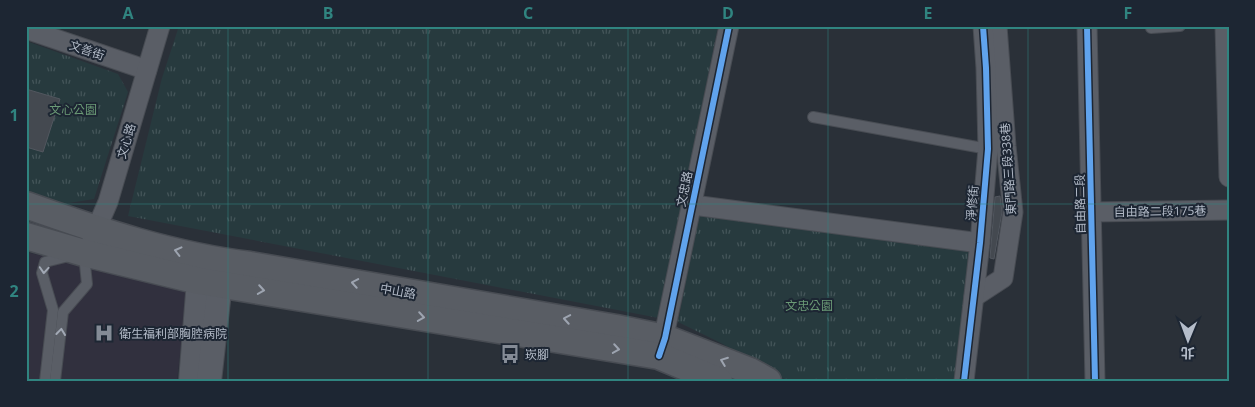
<svg xmlns="http://www.w3.org/2000/svg" width="1255" height="407" viewBox="0 0 1255 407" font-family="'Open Sans','Noto Sans TC',sans-serif">
<style>
.medical{fill:#31303e}
.grass{fill:url(#grass-tufts)}
.building{fill:#444950;stroke:#52575f}
.lines{fill:none;stroke-linecap:round;stroke-linejoin:round}
.service-casing{stroke:#484c53;stroke-width:12}
.minor-casing{stroke:#484c53;stroke-width:21}
.tertiary-casing{stroke:#484c53;stroke-width:26}
.secondary-casing{stroke:#484c53;stroke-width:29}
.service{stroke:#5a5e66;stroke-width:10}
.minor{stroke:#5a5e66;stroke-width:19}
.tertiary{stroke:#5a5e66;stroke-width:24}
.secondary{stroke:#595d64;stroke-width:26}
.cycleway-casing{stroke:#1d2633;stroke-width:9}
.cycleway{stroke:#60a3ed;stroke-width:6}
.oneway{stroke:#9da4b0}
.oneway2{stroke:#a2a9b5}
.grid{fill:none;stroke:#308480;stroke-width:1;stroke-opacity:0.55}
.labels{text-anchor:middle;dominant-baseline:central;stroke-width:4;stroke-linejoin:round;paint-order:stroke}
.street-label{font-size:12px;fill:#b4bcc9;stroke:#1d2633}
.park-label{font-size:12px;fill:#6b9a76;stroke:#1d2633}
.poi-label{font-size:12px;fill:#b4bcc9;stroke:#1d2633;text-anchor:start}
.neatline{fill:none;stroke:#308480;stroke-width:2}
.grid-label{font-size:16px;text-anchor:middle;font-weight:bold;fill:#308480}
</style>
<defs>
<pattern id="grass-tufts" width="24" height="20" patternUnits="userSpaceOnUse" patternTransform="scale(1.25)"><rect width="24" height="20" fill="#273a3e"/><path d="M3 7l-1-3M5 7V3M7 7l1-3M15 17l-1-3M17 17v-4M19 17l1-3" fill="none" stroke="#445559"/></pattern>
</defs>
<rect width="100%" height="100%" fill="#2a3038"/>
<polygon class="medical" points="26,252 116,273 188,286 177,381 26,381"/>
<g class="grass">
<polygon points="179,26 718,26 659,318 128,216 162,78"/>
<polygon points="26,41 118,74 128,92 94,199 56,205 26,194"/>
<polygon points="699,214 970,251 956,381 788,381 721,343 678,322"/>
</g>
<g class="building">
<polygon points="26,89 60,99 43,152 26,147"/>
<polygon points="1000,196 1002,212 994,259 990,258 995,197"/>
</g>
<g class="lines">
<g class="service-casing">
<g id="service">
<polyline points="1151,28 1180,26"/>
<polyline points="813,117 988,149"/>
<polyline points="45,381 53,310 42,273 45,262 69,256"/>
<polyline points="55,381 63,312 87,284 84,255"/>
</g>
</g>
<g class="minor-casing">
<g id="minor">
<polyline points="1087,26 1095,381"/>
<polyline points="1225,26 1229,177"/>
<polyline points="26,29 147,70"/>
<polyline points="693,205 980,243"/>
<polyline points="1091,212 1229,210"/>
<polyline points="92,239 108,202 160,26"/>
<polyline points="974,297 1003,278 1013,212 1006,146 997,26"/>
<polyline points="661,350 729,26"/>
<polyline points="964,381 980,243 988,149 986,68 983,26"/>
</g>
</g>
<g class="tertiary-casing">
<g id="tertiary">
<polyline points="191,381 199,281 210,267"/>
<polyline points="209,381 220,283 216,266"/>
</g>
</g>
<g class="secondary-casing">
<g id="secondary">
<path d="M26 205C99 231 174 256 250 265L616 328 665 338 750 371 768 381"/>
<polyline points="26,236 84,253 199,281 659,356 719,381"/>
</g>
</g>
<use href="#service" class="service"/>
<use href="#minor" class="minor"/>
<use href="#tertiary" class="tertiary"/>
<use href="#secondary" class="secondary"/>
<g class="cycleway-casing">
<g id="cycleway">
<polyline points="1087,26 1095,381"/>
<polyline points="659,356 665,338 729,26"/>
<polyline points="964,381 980,243 988,149 986,68 983,26"/>
</g>
</g>
<use href="#cycleway" class="cycleway"/>
</g>
<defs><path id="oneway-chevron" d="M-2-3.5L2.5 0L-2 3.5" fill="none" stroke-width="1.6" stroke-linecap="round" stroke-linejoin="round" transform="scale(1.25)"/></defs>
<g class="oneway">
<use href="#oneway-chevron" transform="translate(178 251) rotate(-166)"/>
<use href="#oneway-chevron" transform="translate(355 283) rotate(-170)"/>
<use href="#oneway-chevron" transform="translate(261 290) rotate(9)"/>
<use href="#oneway-chevron" transform="translate(421 317) rotate(9)"/>
<use href="#oneway-chevron" transform="translate(567 319) rotate(-170)"/>
<use href="#oneway-chevron" transform="translate(616 349) rotate(9)"/>
<use href="#oneway-chevron" transform="translate(724 361) rotate(-159)"/>
</g>
<g class="oneway2">
<use href="#oneway-chevron" transform="translate(44 270) rotate(94)"/>
<use href="#oneway-chevron" transform="translate(61 332) rotate(-83)"/>
</g>
<path class="grid" d="M228 26V381M428 26V381M628 26V381M828 26V381M1028 26V381M26 204H1229"/>
<defs>
<g id="hospital-bare" transform="scale(1.5)"><path d="M-5-5h3v3.5h4V-5h3V5h-3V1.5h-4V5h-3Z" fill="#848b96" stroke="#1d2633" stroke-width="2.5" paint-order="stroke"/></g>
<g id="bus-bare" transform="scale(1.5)"><path d="M-5-6H5V4H4V6H2V4H-2V6H-4V4H-5ZM-3.5-4V0h7V-4ZM-3.5 1.2v1.5H-2V1.2ZM2 1.2v1.5H3.5V1.2Z" fill="#848b96" stroke="#1d2633" stroke-width="2.5" paint-order="stroke"/></g>
</defs>
<g fill-rule="evenodd">
<use href="#hospital-bare" x="104" y="333"/>
<use href="#bus-bare" x="510" y="354"/>
</g>
<g class="labels">
<g class="street-label">
<text transform="translate(87 50) rotate(19)">文善街</text>
<text transform="translate(126 141) rotate(-73)">文心路</text>
<text transform="translate(1008 169) rotate(-94)">東門路三段338巷</text>
<text transform="translate(684 189) rotate(-78)">文忠路</text>
<text transform="translate(972 203) rotate(-85)">淨修街</text>
<text transform="translate(1080 204) rotate(-91)">自由路二段</text>
<text transform="translate(1160 211) rotate(-1)">自由路二段175巷</text>
<text transform="translate(398 291) rotate(10)">中山路</text>
</g>
<g class="park-label">
<text x="73" y="109">文心公園</text>
<text x="809" y="305">文忠公園</text>
</g>
<g class="poi-label">
<text x="119" y="333">衛生福利部胸腔病院</text>
<text x="525" y="354">崁腳</text>
</g>
</g>
<rect width="1255" height="407" fill="none" stroke="#1d2633" stroke-width="55"/>
<g transform="translate(1188 340) rotate(181)" stroke="#1d2633" stroke-width="4" paint-order="stroke">
<path d="M0-4L9 19L0 12L-9 19Z" fill="#b4bcc9"/>
<text y="-8" font-size="14" font-weight="bold" text-anchor="middle" fill="#b4bcc9">北</text>
</g>
<rect x="28" y="28" width="1200" height="352" class="neatline"/>
<g class="grid-label">
<text x="128" y="19">A</text>
<text x="328" y="19">B</text>
<text x="528" y="19">C</text>
<text x="728" y="19">D</text>
<text x="928" y="19">E</text>
<text x="1128" y="19">F</text>
<text x="14" y="121">1</text>
<text x="14" y="297">2</text>
</g>
</svg>
